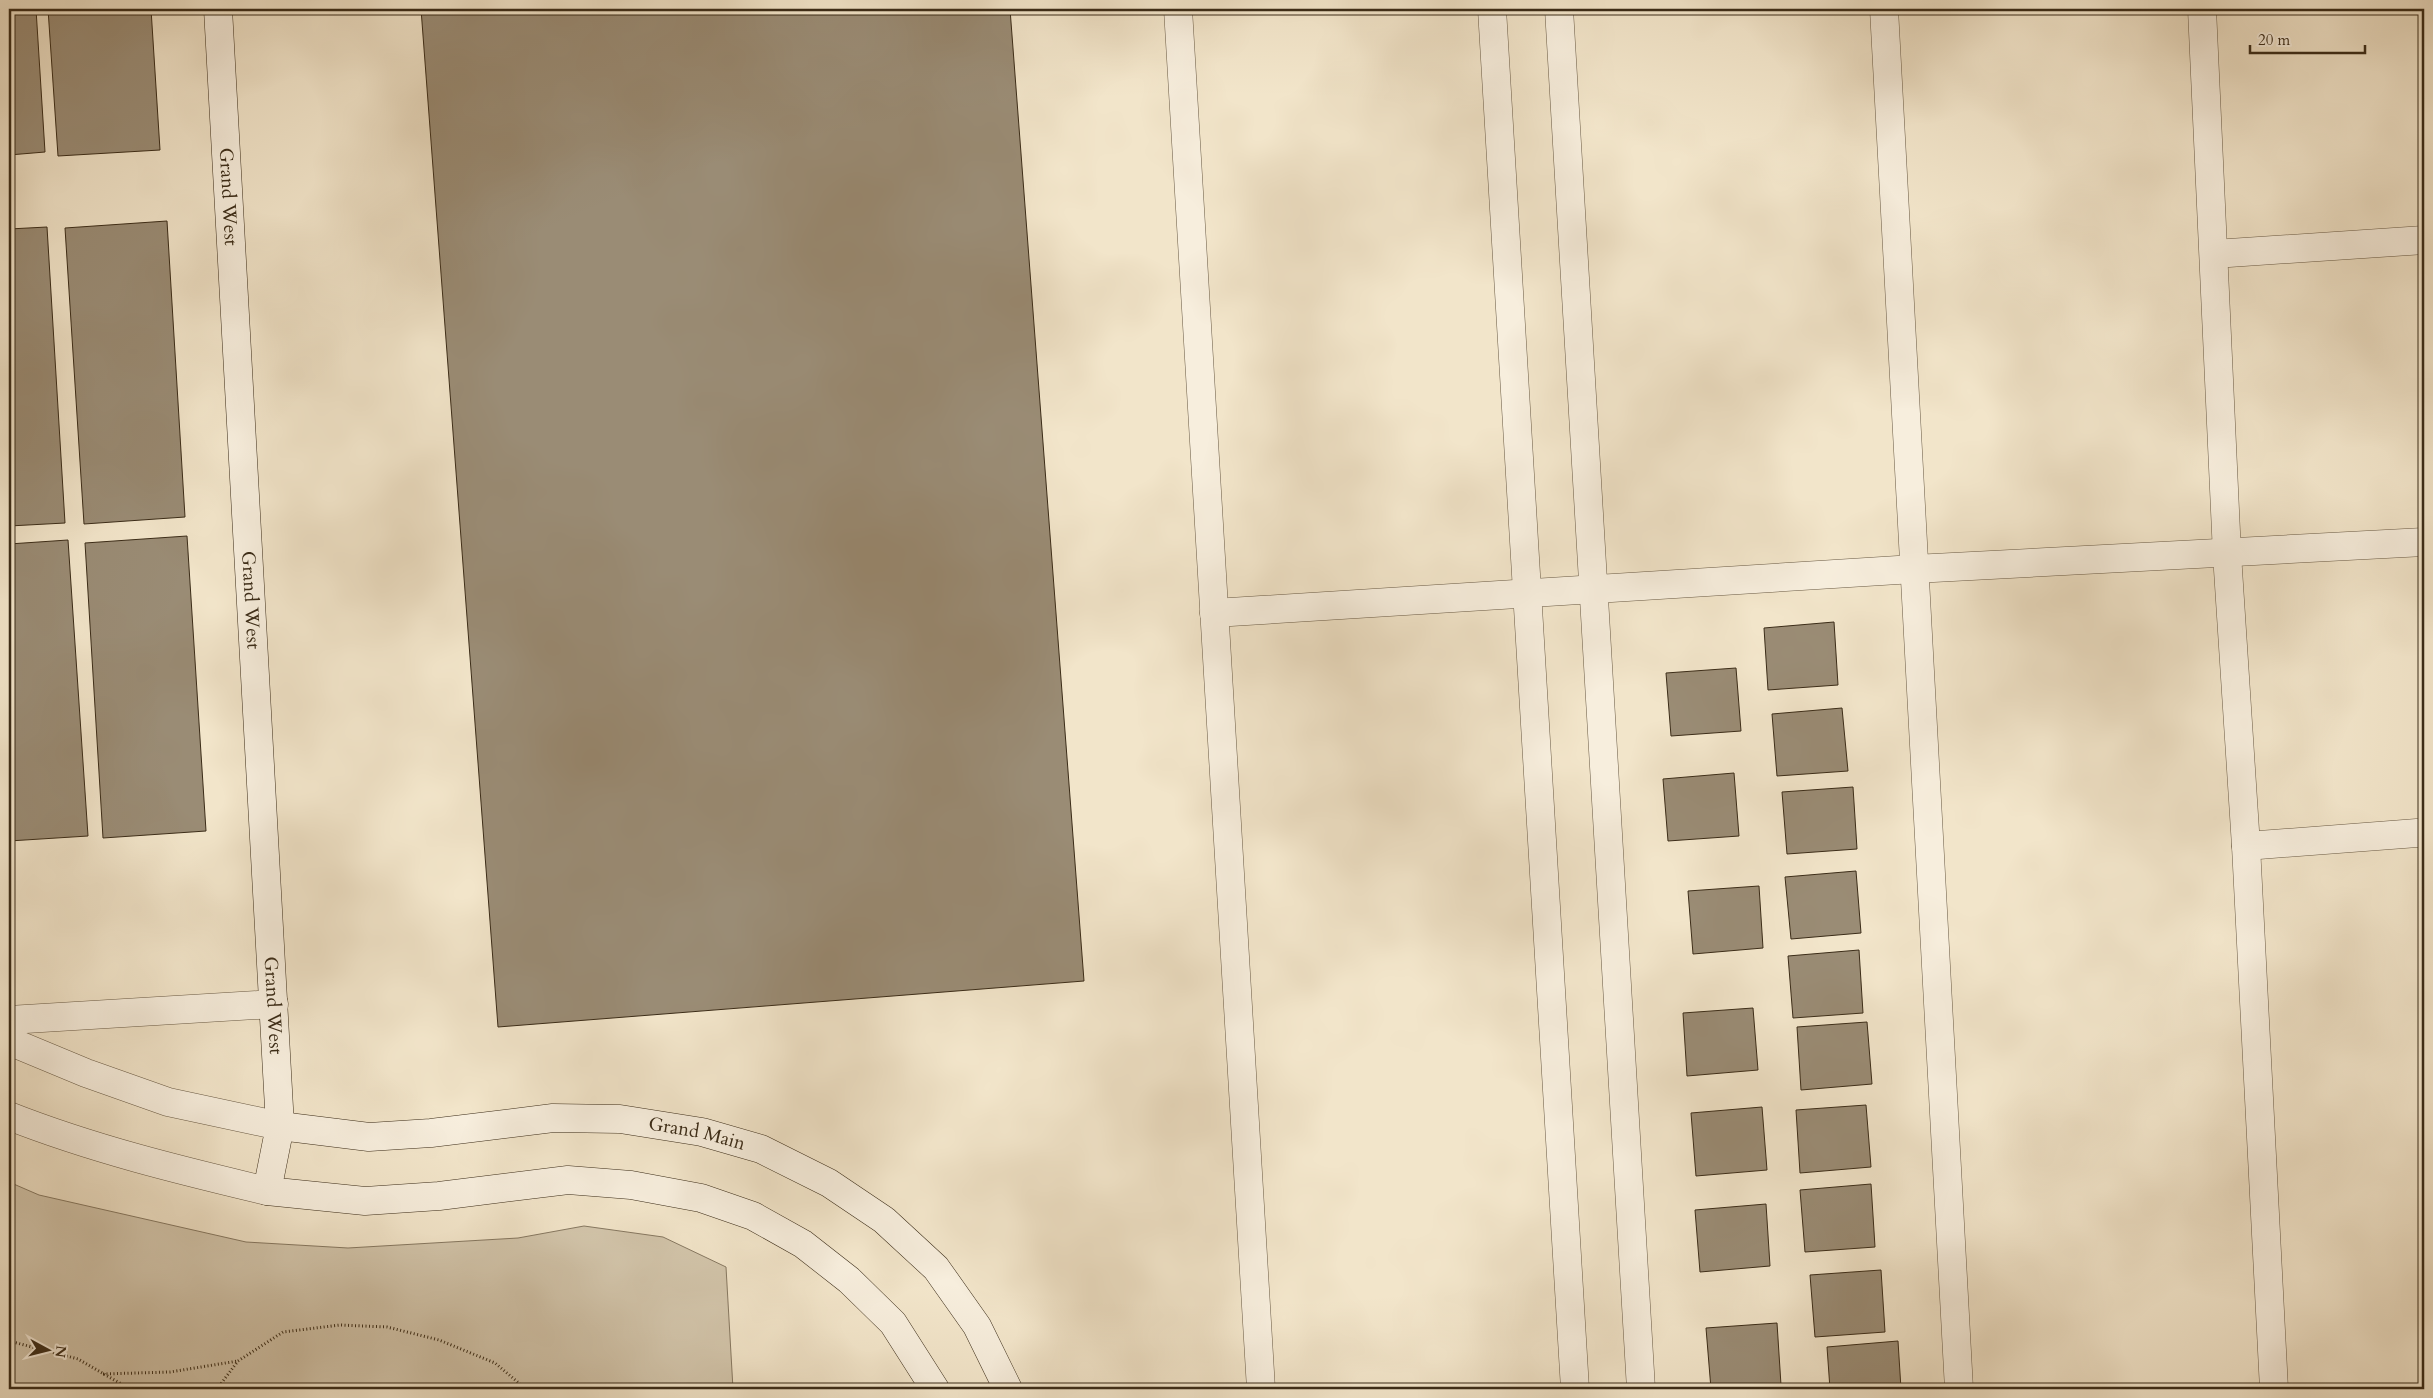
<svg xmlns="http://www.w3.org/2000/svg" width="2433" height="1398" viewBox="0 0 2433 1398" font-family="Cardo,serif">
<style>
.green{fill:#d3c6ac;stroke:#877962}
.building{fill:#9a8c75;stroke:#3b2c18}
.lines{fill:none;stroke-linecap:round;stroke-linejoin:round}
.street-casing{stroke:#695a44;stroke-width:29}
.secondary-casing{stroke:#3b2c18;stroke-width:29}
.path{stroke:#3b2c18;stroke-width:3;stroke-dasharray:1 2.5;stroke-linecap:butt}
.street{stroke:#f7eedd;stroke-width:28}
.secondary{stroke:#f7eedd;stroke-width:28}
.labels{text-anchor:middle;dominant-baseline:central;stroke-width:4;stroke-linejoin:round;paint-order:stroke}
.street-label{font-size:19px;fill:#3b2c18;stroke:#f7eedd}
</style>
<rect width="100%" height="100%" fill="#f2e5ca"/>
<filter id="stains"><feTurbulence type="fractalNoise" baseFrequency=".004" numOctaves="4"/><feColorMatrix values="0 0 0 0 .2 0 0 0 0 .09 0 0 0 0 .02 0 0 0 .5 -.17"/></filter>
<radialGradient id="worn" r=".72"><stop offset=".6" stop-color="#630" stop-opacity="0"/><stop offset="1" stop-color="#630" stop-opacity=".3"/></radialGradient>
<polygon class="green" points="9,1182 39,1195 246,1242 348,1248 518,1238 584,1226 663,1237 726,1267 733,1389 9,1389"/>
<g class="building">
<polygon points="9,9 36,9 45,152 9,155"/>
<polygon points="48,9 151,9 160,150 58,156"/>
<polygon points="421,9 1010,9 1084,981 498,1027"/>
<polygon points="167,221 185,517 84,524 65,228"/>
<polygon points="47,227 65,523 9,526 9,229"/>
<polygon points="187,536 206,831 103,838 85,543"/>
<polygon points="68,540 88,836 9,841 9,544"/>
<polygon points="1834,622 1838,685 1768,690 1764,628"/>
<polygon points="1736,668 1741,731 1671,736 1666,673"/>
<polygon points="1842,708 1848,771 1777,776 1772,714"/>
<polygon points="1734,773 1739,836 1668,841 1663,779"/>
<polygon points="1853,787 1857,849 1787,854 1782,792"/>
<polygon points="1856,871 1861,933 1791,939 1785,877"/>
<polygon points="1759,886 1763,948 1693,954 1688,891"/>
<polygon points="1859,950 1863,1013 1793,1018 1788,956"/>
<polygon points="1753,1008 1758,1070 1687,1076 1683,1013"/>
<polygon points="1867,1022 1872,1084 1801,1090 1797,1027"/>
<polygon points="1866,1105 1871,1167 1800,1173 1796,1110"/>
<polygon points="1762,1107 1767,1170 1696,1176 1691,1113"/>
<polygon points="1871,1184 1875,1247 1805,1252 1800,1190"/>
<polygon points="1766,1204 1770,1266 1700,1272 1695,1210"/>
<polygon points="1881,1270 1885,1332 1815,1337 1810,1275"/>
<polygon points="1777,1323 1781,1385 1711,1389 1706,1328"/>
<polygon points="1898,1341 1901,1389 1830,1389 1827,1347"/>
</g>
<g class="lines">
<g class="street-casing">
<g id="street">
<polyline points="1178,9 1261,1389"/>
<polyline points="1492,9 1575,1389"/>
<polyline points="1559,9 1641,1389"/>
<polyline points="1884,9 1959,1389"/>
<polyline points="2202,9 2227,554 2246,846 2274,1389"/>
<polyline points="2214,254 2424,240"/>
<polyline points="1214,613 1914,569 2424,542"/>
<polyline points="2246,846 2417,833"/>
<polyline points="9,1020 274,1004"/>
<polyline points="9,1041 86,1073 168,1102 280,1126"/>
<path d="M9 1116C93 1149 179 1170 267 1191"/>
</g>
</g>
<g class="secondary-casing">
<g id="secondary">
<path id="s1" d="M218 9 280 1126 267 1191 365 1201 439 1196 568 1180 631 1185 701 1198 753 1216 803 1244 849 1280 893 1323 935 1389"/>
<path id="s2" d="M280 1126 369 1137 431 1133 553 1118 620 1119 702 1132 761 1149 829 1183 884 1220 936 1268 977 1326 1008 1389"/>
</g>
</g>
<g class="path">
<polyline points="9,1341 78,1359 130,1389"/>
<polyline points="103,1374 170,1372 238,1361"/>
<polyline points="217,1389 238,1361 283,1332 340,1325 387,1327 439,1340 495,1363 526,1389"/>
</g>
<use href="#street" class="street"/>
<use href="#secondary" class="secondary"/>
</g>
<g class="labels">
<g class="street-label">
<text stroke="none"><textPath href="#s1" startOffset="188">Grand West</textPath></text>
<text stroke="none"><textPath href="#s1" startOffset="592">Grand West</textPath></text>
<text stroke="none"><textPath href="#s1" startOffset="998">Grand West</textPath></text>
<text stroke="none"><textPath href="#s2" startOffset="420">Grand Main</textPath></text>
</g>
</g>
<rect width="2433" height="1398" fill="none" stroke="#f2e5ca" stroke-width="30"/>
<rect x="10" y="10" width="2413" height="1378" fill="none" stroke="#3b2c18" stroke-width="2.5"/>
<rect x="15" y="15" width="2403" height="1368" fill="none" stroke="#3b2c18"/>
<g transform="translate(48 1350) rotate(97)" stroke="#f7eedd" stroke-width="4" paint-order="stroke">
<path d="M0-4L9 19L0 12L-9 19Z" fill="#3b2c18"/>
<text y="-8" font-size="14" font-weight="bold" text-anchor="middle" fill="#3b2c18">N</text>
</g>
<path d="M2250 45v8h115v-8" fill="none" stroke="#3b2c18" stroke-width="2.5"/>
<text x="2258" y="45" font-size="15" fill="#3b2c18" stroke="#f7eedd" stroke-width="4" paint-order="stroke">20 m</text>
<rect width="100%" height="100%" filter="url(#stains)"/>
<rect width="100%" height="100%" fill="url(#worn)"/>
</svg>
